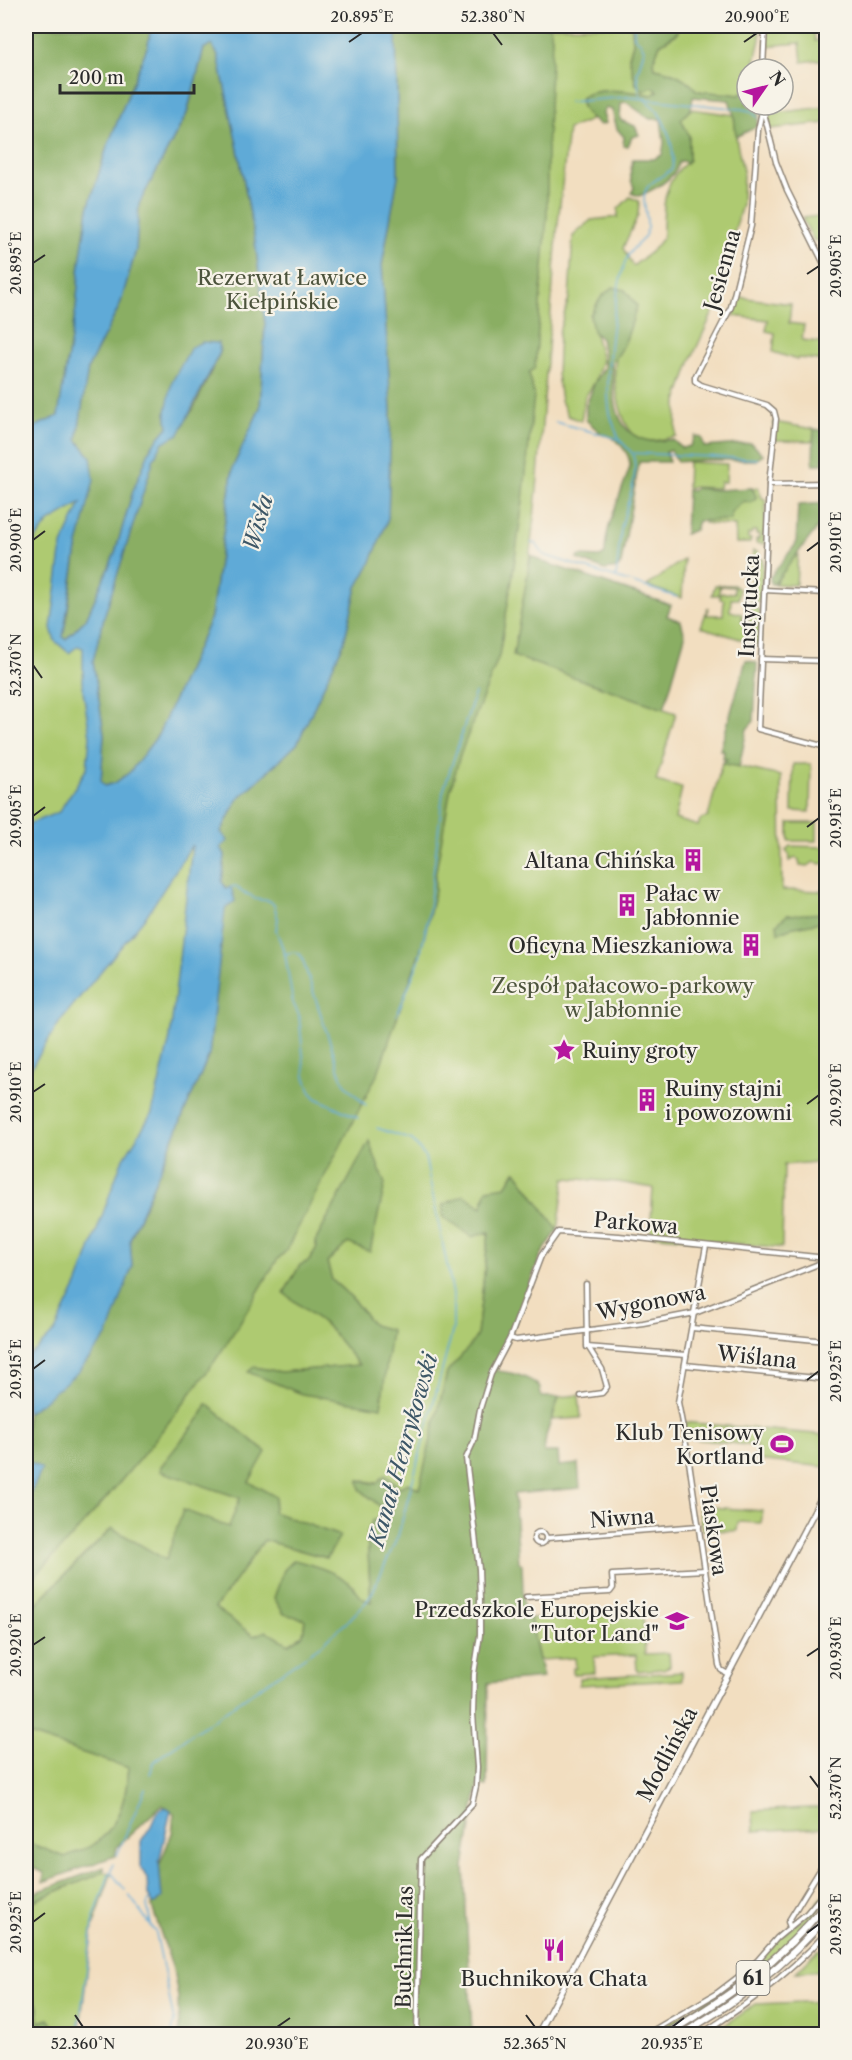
<svg xmlns="http://www.w3.org/2000/svg" width="852" height="2060" viewBox="0 0 852 2060" font-family="'Libre Caslon Text',serif">
<style>
.green{fill:#aeca71;stroke:#6c7a4e;stroke-width:1.5;fill-rule:evenodd}
.forest{fill:#8aae63;stroke:#5a6c47;stroke-width:1.5}
.water{fill:#5faad7;stroke:#456a81;stroke-width:1.5;fill-rule:evenodd}
.lines{fill:none;stroke-linecap:round;stroke-linejoin:round}
.stream{stroke:#5faad7;stroke-width:1.5}
.street-casing{stroke:#8e8476;stroke-width:7}
.secondary-casing{stroke:#8e8476;stroke-width:8}
.primary-casing{stroke:#8e8476;stroke-width:9}
.street{stroke:#fff;stroke-width:4}
.secondary{stroke:#fff;stroke-width:5}
.primary{stroke:#fff;stroke-width:6}
.ticks{fill:none;stroke:#2b2b2b;stroke-width:2}
.labels{text-anchor:middle;dominant-baseline:central;stroke-width:4.5;stroke-linejoin:round;paint-order:stroke}
.shield{fill:#f7f3e8;stroke:#686764;stroke-width:1.5}
.shield-label{font-size:20px;font-weight:bold;fill:#2b2b2b}
.street-label{font-size:21px;fill:#2b2b2b;stroke:#f7f3e8}
.park-label{font-size:21px;fill:#4c533c;stroke:#f7f3e8}
.poi-label{font-size:21px;fill:#2b2b2b;stroke:#f7f3e8;text-anchor:end}
.water-label{font-size:22px;font-style:italic;fill:#3d5767;stroke:#f7f3e8}
.neatline{fill:none;stroke:#2b2b2b;stroke-width:2}
.ticks-label{font-size:15px;text-anchor:middle;fill:#2b2b2b}
</style>
<rect width="100%" height="100%" fill="#f7f3e8"/>
<filter id="ink" filterUnits="userSpaceOnUse"><feTurbulence type="fractalNoise" baseFrequency=".0167" numOctaves="2"/><feDisplacementMap in="SourceGraphic" scale="12" xChannelSelector="R" yChannelSelector="G"/><feConvolveMatrix kernelMatrix="1 2 1 2 8 2 1 2 1" color-interpolation-filters="sRGB"/></filter>
<filter id="wash" filterUnits="userSpaceOnUse"><feTurbulence type="fractalNoise" baseFrequency=".008" numOctaves="4" result="noise"/><feDisplacementMap in="SourceGraphic" scale="24" xChannelSelector="R" yChannelSelector="G"/><feGaussianBlur stdDeviation="1.35" result="paint"/><feColorMatrix in="noise" values="0 0 0 0 0 0 0 0 0 0 0 0 0 0 0 0 0 1.4 0 .05"/><feComposite in="paint" operator="in"/></filter>
<g filter="url(#wash)">
<rect width="100%" height="100%" fill="#f2dec0"/>
<g class="green">
<path d="M26 26H549L552 39 550 26H632L633 43 629 57 636 84 652 87 658 91 653 95C633 92 596 85 580 99L582 107 591 120 568 129 557 233 537 489 527 580 664 709 676 713 656 781 682 788 675 819 698 826 700 820 708 817 722 763 781 776 782 890 826 891V1161L784 1165 782 1248 650 1235 653 1188 618 1182 565 1178 558 1230 515 1171 506 1187 489 1231 477 1336C469 1350 457 1359 447 1373L419 1490 359 1480 360 1489 389 1514 367 1534 371 1602 362 1599 349 1582 305 1619 303 1635 289 1644 266 1631 254 1636 215 1608 264 1540 327 1558 273 1512 249 1482 207 1404 201 1415 241 1498 229 1527 166 1560 87 1552 26 1614ZM369 1142 370 1251 348 1243 327 1262 332 1280 351 1297 373 1326 380 1407 254 1367 281 1372 360 1365 327 1326 284 1293 300 1265 309 1261 317 1247 315 1242Z"/>
<path d="M679 26H760V39L753 69H747V86L740 95 697 91C687 78 671 71 655 68L653 62 660 44 677 34Z"/>
<polygon points="779,26 813,26 815,41 826,40 826,59 802,62 800,43 766,46 767,27"/>
<polygon points="826,107 826,123 770,129 765,114"/>
<path d="M691 109 734 115 737 143 743 171 742 204 713 312 691 360 677 401 676 436C663 439 647 445 636 436 619 424 612 377 616 358 618 351 623 343 627 337L590 315 602 360 595 382 585 397 581 421 568 416 561 401 557 374 559 332 569 298 573 236 591 220 618 217V209L630 197 639 201 638 215 623 248 633 266 652 251 663 237C663 205 662 182 689 160V136L681 119Z"/>
<polygon points="826,215 826,239 814,241 802,218"/>
<polygon points="739,297 791,304 789,323 804,325 802,340 826,343 826,361 798,358 797,360 773,352 775,333 766,331 768,320 734,316"/>
<polygon points="774,422 814,429 813,441 774,440"/>
<polygon points="688,462 727,464 726,482 720,482 719,488 687,487"/>
<path d="M758 487 762 498 765 499 766 502 764 544 756 543V539H759V534H756V531H752L751 534H748V539H751L750 543H736L735 526 704 523 703 520C729 513 736 510 754 490L752 488Z"/>
<polygon points="753,551 758,552 758,559 763,559 761,600 751,603 750,599"/>
<polygon points="798,552 796,585 774,584"/>
<polygon points="684,559 682,598 647,586"/>
<polygon points="715,585 719,585 719,593 734,593 734,587 721,586 720,589 720,585 734,585 739,589 738,599 731,599 730,611 742,614 742,622 750,622 751,606 754,605 754,608 760,610 759,645 701,627 708,607 707,615 723,615 724,600 720,599 720,595 712,595"/>
<polygon points="793,764 811,764 810,812 792,811"/>
<rect x="789" y="823" width="28" height="18"/>
<polygon points="790,846 826,847 826,863 821,864 814,862 808,866 800,865 799,860 796,858 789,861 790,856 786,850"/>
<polygon points="579,1395 581,1418 552,1420 559,1397"/>
<polygon points="683,1422 826,1435 826,1467 756,1460 756,1446 687,1438"/>
<polygon points="698,1506 763,1511 761,1523 738,1522 737,1531 702,1530"/>
<polygon points="643,1614 645,1654 669,1653 670,1666 663,1669 637,1671 636,1655 594,1657 595,1673 573,1674 573,1668 576,1668 575,1658 539,1660 530,1618"/>
<polygon points="682,1672 682,1680 579,1685 579,1678"/>
<path d="M26 1734 129 1768C126 1795 121 1821 99 1841 91 1848 75 1852 65 1857L26 1842Z"/>
<polygon points="826,1807 826,1827 754,1831 753,1811"/>
<polygon points="104,1872 111,1874 93,1927 79,2034 45,2034 38,2017 39,2008 26,1983 26,1904"/>
<polygon points="826,1892 826,1900 812,1918 782,1948 745,1980 674,2027 661,2034 651,2034 717,1994 742,1976 761,1960 781,1936 809,1914"/>
<polygon points="826,1949 826,1970 796,1972 818,1950"/>
<polygon points="826,2001 826,2031 773,2034 712,2034 756,2004"/>
</g>
<g class="forest">
<polygon points="26,26 151,26 148,45 106,150 88,209 80,263 76,309 58,416 26,431"/>
<path d="M396 26H550L552 39 547 154V217L535 368 529 373 534 395 523 501 512 580 499 656 460 755 450 792 435 877V891L423 943 378 1073 286 1251 277 1260C255 1297 234 1335 209 1369 153 1446 92 1518 26 1585V1503L42 1469 26 1460V1413L40 1404 132 1267 130 1240 209 1055 226 888 222 883 225 855 221 847V833L237 800 297 744 344 642 357 587 370 564 388 519 391 409 382 265 398 176Z"/>
<path d="M632 26H679L677 33 660 44 653 62 655 68C671 71 687 78 697 91L740 95 747 86V105H754L759 113 757 126C751 131 743 132 736 137L734 115 729 100 693 97 691 109 681 119 689 136V160L686 163 683 161 679 162C674 180 655 189 639 196L631 193 634 188C629 178 630 170 633 159H654L662 155 664 143 661 119H650L626 102 621 103 620 120 635 126 639 135 632 137 628 146H623L624 137 617 129 612 110 606 108 603 113 606 123 600 125C589 116 583 114 580 99 596 85 633 92 652 95L658 91 652 87 643 91 636 84 629 57 633 43Z"/>
<polygon points="212,45 218,55 238,149 255,241 265,324 260,408 233,467 211,617 158,735 130,772 115,783 105,786 101,782 104,734 93,661 104,617 154,458 163,442 193,410 220,353 218,343 166,412 168,427 151,447 133,491 115,553 86,619 66,639 63,637 68,610 91,457 77,440 88,368 120,305 136,250 139,204 187,114 204,48"/>
<path d="M613 287 625 290 637 306C631 324 626 349 612 362 614 391 611 435 650 441 657 442 666 439 673 440L682 448 690 446 695 436 702 438 704 447 751 443 764 455 756 460H706L677 462 671 450 666 452 669 462H639L621 564 618 568 605 570 577 559 580 556 600 557 605 554C605 530 615 509 623 486 625 480 630 470 630 464 629 452 615 435 603 435L586 420V406L595 382 604 368V357L601 339 593 331 590 315 602 296Z"/>
<polygon points="814,429 826,431 826,457 823,457 823,464 813,464"/>
<polygon points="696,488 718,490 752,488 757,498 750,503 744,501 731,512 731,520 698,521 695,530 685,534 687,490 692,491"/>
<polygon points="826,503 826,520 818,527 774,584 771,584 770,577 796,544 798,505"/>
<polygon points="531,555 543,562 671,605 667,616 681,621 685,636 664,709 513,656"/>
<polygon points="746,660 757,663 754,721 747,729 739,767 722,763 727,759 723,759 724,751 720,750"/>
<polygon points="826,913 826,921 790,928 778,933 777,924 787,915"/>
<polygon points="369,1141 385,1184 370,1252 348,1243 327,1262 332,1280 351,1297 373,1325 391,1330 381,1407 302,1394 248,1372 254,1367 281,1372 359,1365 327,1326 284,1293 300,1265 309,1261 317,1247 315,1242"/>
<path d="M516 1171 558 1230 541 1255 508 1340 496 1362 498 1371C513 1373 528 1376 540 1387L541 1397H559L546 1436 544 1452H558L559 1466 578 1464 580 1488 514 1494 519 1562 522 1565 524 1615 530 1618 543 1678 488 1683 487 1786 478 1785 464 1866 472 2034H179L178 1997 173 1969 152 1907 157 1871 172 1833 174 1813 162 1805 117 1847 115 1856 43 1882 44 1873 26 1864V1842L65 1857C75 1852 91 1848 99 1841 121 1821 126 1795 129 1768L26 1734V1614L112 1528 166 1560 183 1510 229 1527 240 1498 160 1471 161 1466 201 1416 207 1404 266 1452 249 1482 276 1497 273 1512 340 1536 327 1558 264 1540 215 1608 254 1636 266 1631 289 1644 303 1635 305 1619 284 1614 274 1598 284 1570 294 1560C313 1565 331 1570 347 1581 358 1588 356 1598 371 1602L367 1534 372 1521 389 1514 360 1489 359 1480 376 1484 385 1475 400 1487 408 1483 419 1489 447 1373C457 1359 469 1350 477 1335L489 1232 472 1237 443 1217V1205L464 1195 482 1207 487 1189 506 1186Z"/>
<polygon points="104,1867 104,1872 26,1904 26,1896"/>
<polygon points="26,1983 39,2008 38,2017 40,2022 49,2019 54,2026 52,2030 45,2032 45,2034 26,2034"/>
</g>
<g class="water">
<path d="M151 26H396L398 176 382 265 391 409 388 519 370 564 357 587 344 642 297 744 237 800 221 832 228 841 221 847 225 855 222 882 226 888 231 887 235 901 225 909 209 1055 130 1239 132 1267 108 1335 79 1371 40 1404 26 1413V1357L36 1350 55 1331 78 1283 121 1163 152 1113 170 1038 192 845 147 915 61 1020 26 1076V825L59 812 87 768 90 736 83 691V648L78 646 69 653 55 641 51 628 62 545 81 503 49 522 26 551V505L31 495 26 474V431L58 416 76 309 80 263 88 209 106 150 148 45ZM212 45 218 55 238 149 255 241 265 324 260 408 233 467 211 617 158 735 130 772 115 783 105 786 101 782 104 734 93 661 104 617 154 458 163 442 179 434 220 352 218 343 202 342 191 347 172 382 166 412 168 427 151 447 133 491 115 553 86 619 66 639 63 637 77 549 94 480 91 457 77 440 88 368 120 305 136 250 139 204 187 113 204 48Z"/>
<polygon points="26,1460 42,1469 26,1503"/>
<polygon points="166,1807 171,1810 159,1862 162,1898 156,1904 153,1904 148,1895 147,1879 141,1867 141,1841 151,1826 156,1814 161,1809"/>
</g>
<g class="lines">
<g class="stream">
<polyline points="634,26 634,37 641,43 644,50 637,74 640,98"/>
<polyline points="569,102 627,97 741,109 751,111 758,118"/>
<polyline points="555,422 619,439 632,453 758,459"/>
<path d="M619 439C616 431 612 422 610 413 603 385 615 279 629 254 633 246 643 242 646 233 651 219 639 200 647 188 650 182 666 174 672 169 676 151 668 128 658 112 655 107 648 103 644 98"/>
<polyline points="531,543 536,544 544,555 629,582"/>
<path d="M616 577C618 562 619 545 621 530 625 506 640 478 633 455"/>
<polyline points="633,583 677,597"/>
<polyline points="231,887 236,886 243,893 250,895 255,899 270,901 274,905 278,919 276,930 285,954 293,1003 299,1015 305,1076 310,1091 316,1098 358,1118"/>
<path d="M285 954 294 952 301 955 336 1060C341 1084 349 1089 366 1105"/>
<polyline points="397,1015 419,961 428,918 443,792 475,693"/>
<polyline points="150,1774 154,1762 166,1752 320,1646 349,1620 367,1601 373,1591 398,1536 453,1329 453,1294 425,1157 412,1140 377,1128"/>
<polyline points="117,1855 145,1789"/>
<polyline points="111,1872 125,1890"/>
<polyline points="129,1895 156,1933 174,2021 172,2034"/>
<polyline points="149,1900 147,1905 151,1925"/>
<polyline points="78,2034 94,1917 113,1864"/>
</g>
</g>
</g>
<g filter="url(#ink)">
<g class="lines">
<g class="street-casing">
<g id="street">
<polyline points="763,69 765,26"/>
<polyline points="762,105 776,162 787,190 826,268"/>
<polyline points="762,111 758,130 751,226 731,307 695,377 695,381 701,385 767,405 774,411 776,419 769,484 758,729 826,747"/>
<polyline points="769,484 826,483"/>
<polyline points="764,590 826,593"/>
<polyline points="761,659 826,661"/>
<polyline points="706,1246 678,1402 688,1455 719,1665 721,1670 728,1674"/>
<polyline points="692,1328 826,1341"/>
<polyline points="510,1338 516,1340 643,1323 695,1313 826,1261"/>
<polyline points="587,1347 686,1355"/>
<polyline points="685,1365 826,1379"/>
<polyline points="581,1396 602,1393 607,1387 602,1369 587,1345 586,1284"/>
<circle cx="540" cy="1538" r="6"/>
<polyline points="547,1538 699,1526"/>
<polyline points="526,1597 610,1592 613,1588 612,1575 705,1570"/>
<polyline points="790,1927 788,1922 826,1860"/>
<polyline points="417,2034 421,1859 472,1804 476,1786 477,1767 473,1714 474,1674 480,1635 480,1600 479,1569 466,1458 474,1441 480,1409 491,1374 510,1338 541,1256 558,1232 619,1236 826,1258"/>
<polyline points="647,2034 717,1993 738,1977 757,1961 777,1938 807,1913 826,1890"/>
<path d="M701 2034C747 2005 791 1973 826 1933"/>
</g>
</g>
<g class="secondary-casing">
<polyline id="secondary" points="538,2034 826,1489"/>
</g>
<g class="primary-casing">
<g id="primary">
<path d="M666 2034C730 1996 778 1963 826 1904"/>
<path d="M682 2034C737 2001 786 1966 826 1917"/>
</g>
</g>
<use href="#street" class="street"/>
<use href="#secondary" class="secondary"/>
<use href="#primary" class="primary"/>
</g>
</g>
<path class="ticks" d="M493 33 502 45M349 42 362 33M744 42 757 33M33 263 45 255M807 274 819 266M33 540 45 531M807 551 819 542M33 665 42 678M33 816 45 807M807 827 819 818M33 1092 45 1084M807 1104 819 1095M33 1369 45 1360M807 1380 819 1371M33 1645 45 1637M807 1656 819 1648M810 1776 819 1788M33 1922 45 1913M807 1933 819 1924M75 2015 83 2027M526 2015 535 2027M277 2027 290 2018M672 2027 684 2018"/>
<defs>
<g id="building-bare" transform="scale(1.8)"><path d="M-4-6H4V6H1V3H-1V6H-4ZM-2.5-4.3h1.7v1.8h-1.7ZM.8-4.3h1.7v1.8H.8ZM-2.5-1h1.7V.8h-1.7ZM.8-1h1.7V.8H.8Z" fill="#b5179e" stroke="#f7f3e8" stroke-width="2.5" paint-order="stroke"/></g>
<g id="sight-bare" transform="scale(1.8)"><path d="M0-6L1.8-2.2L6-1.7L2.9 1.2L3.7 5.4L0 3.3L-3.7 5.4L-2.9 1.2L-6-1.7L-1.8-2.2Z" fill="#b5179e" stroke="#f7f3e8" stroke-width="2.5" paint-order="stroke"/></g>
<g id="stadium-bare" transform="scale(1.8)"><path d="M0-5a6.5 5 0 1 0 0 10a6.5 5 0 1 0 0-10ZM-3.5-1.8h7v3.6h-7Z" fill="#b5179e" stroke="#f7f3e8" stroke-width="2.5" paint-order="stroke"/></g>
<g id="school-bare" transform="scale(1.8)"><path d="M0-5L7-2L0 1L-7-2ZM-4 1L0 2.5L4 1V4Q0 6-4 4Z" fill="#b5179e" stroke="#f7f3e8" stroke-width="2.5" paint-order="stroke"/></g>
<g id="restaurant-bare" transform="scale(1.8)"><path d="M-5-6h1v4h1v-4h1v4h1v-4h1v5L-1.5 .5V6h-2V.5L-5-1ZM5-6V6H3V1.5H1.5Q1.5-4 5-6Z" fill="#b5179e" stroke="#f7f3e8" stroke-width="2.5" paint-order="stroke"/></g>
</defs>
<g fill-rule="evenodd">
<use href="#building-bare" x="693" y="860"/>
<use href="#building-bare" x="627" y="905"/>
<use href="#building-bare" x="751" y="945"/>
<use href="#sight-bare" x="564" y="1050"/>
<use href="#building-bare" x="647" y="1100"/>
<use href="#stadium-bare" x="782" y="1444"/>
<use href="#school-bare" x="677" y="1621"/>
<use href="#restaurant-bare" x="554" y="1950"/>
</g>
<g class="labels">
<rect class="shield" x="736.5" y="1961" width="33" height="34" rx="4.5"/>
<g class="shield-label">
<text x="753" y="1978">61</text>
</g>
<g class="street-label">
<text transform="translate(722 270) rotate(-74)">Jesienna</text>
<text transform="translate(749 606) rotate(-87)">Instytucka</text>
<text transform="translate(636 1223) rotate(5)">Parkowa</text>
<text transform="translate(651 1302) rotate(-11)">Wygonowa</text>
<text transform="translate(757 1357) rotate(6)">Wiślana</text>
<text transform="translate(622 1518) rotate(-4)">Niwna</text>
<text transform="translate(714 1530) rotate(82)">Piaskowa</text>
<text transform="translate(667 1754) rotate(-62)">Modlińska</text>
<text transform="translate(404 1947) rotate(-89)">Buchnik Las</text>
</g>
<g class="park-label">
<text x="282" y="277">Rezerwat Ławice<tspan x="282" dy="24">Kiełpińskie</tspan></text>
<text x="623" y="985">Zespół pałacowo-parkowy<tspan x="623" dy="24">w Jabłonnie</tspan></text>
</g>
<g class="poi-label">
<text x="675" y="860">Altana Chińska</text>
<text x="645" y="893" text-anchor="start">Pałac w<tspan x="645" dy="24">Jabłonnie</tspan></text>
<text x="733" y="945">Oficyna Mieszkaniowa</text>
<text x="582" y="1050" text-anchor="start">Ruiny groty</text>
<text x="665" y="1088" text-anchor="start">Ruiny stajni<tspan x="665" dy="24">i powozowni</tspan></text>
<text x="764" y="1432">Klub Tenisowy<tspan x="764" dy="24">Kortland</tspan></text>
<text x="659" y="1609">Przedszkole Europejskie<tspan x="659" dy="24">"Tutor Land"</tspan></text>
<text x="554" y="1978" text-anchor="middle">Buchnikowa Chata</text>
</g>
<g class="water-label">
<text transform="translate(258 523) rotate(-74)">Wisła</text>
<text transform="translate(403 1450) rotate(-74)">Kanał Henrykowski</text>
</g>
</g>
<rect width="852" height="2060" fill="none" stroke="#f7f3e8" stroke-width="66"/>
<g transform="translate(765 87) rotate(55)"><circle r="28" fill="#f7f3e8" stroke="#a5a39c" stroke-width="1.5"/>
<path d="M0-4.5L10 22L0 15L-10 22Z" fill="#b5179e"/>
<text y="-9" font-size="16" font-weight="bold" text-anchor="middle" fill="#2b2b2b">N</text>
</g>
<path d="M60 84v9h134v-9" fill="none" stroke="#2b2b2b" stroke-width="3"/>
<text x="69" y="84" font-size="18" fill="#2b2b2b" stroke="#f7f3e8" stroke-width="4.5" paint-order="stroke">200 m</text>
<rect x="33" y="33" width="786" height="1994" class="neatline"/>
<g class="ticks-label">
<text x="362" y="22">20.895°E</text>
<text x="493" y="22">52.380°N</text>
<text x="757" y="22">20.900°E</text>
<text transform="translate(16 263) rotate(-90)" y="5">20.895°E</text>
<text transform="translate(836 266) rotate(-90)" y="5">20.905°E</text>
<text transform="translate(16 540) rotate(-90)" y="5">20.900°E</text>
<text transform="translate(836 542) rotate(-90)" y="5">20.910°E</text>
<text transform="translate(16 665) rotate(-90)" y="5">52.370°N</text>
<text transform="translate(16 816) rotate(-90)" y="5">20.905°E</text>
<text transform="translate(836 818) rotate(-90)" y="5">20.915°E</text>
<text transform="translate(16 1092) rotate(-90)" y="5">20.910°E</text>
<text transform="translate(836 1095) rotate(-90)" y="5">20.920°E</text>
<text transform="translate(16 1369) rotate(-90)" y="5">20.915°E</text>
<text transform="translate(836 1371) rotate(-90)" y="5">20.925°E</text>
<text transform="translate(16 1645) rotate(-90)" y="5">20.920°E</text>
<text transform="translate(836 1648) rotate(-90)" y="5">20.930°E</text>
<text transform="translate(836 1788) rotate(-90)" y="5">52.370°N</text>
<text transform="translate(16 1922) rotate(-90)" y="5">20.925°E</text>
<text transform="translate(836 1924) rotate(-90)" y="5">20.935°E</text>
<text x="83" y="2049">52.360°N</text>
<text x="277" y="2049">20.930°E</text>
<text x="535" y="2049">52.365°N</text>
<text x="672" y="2049">20.935°E</text>
</g>
</svg>
